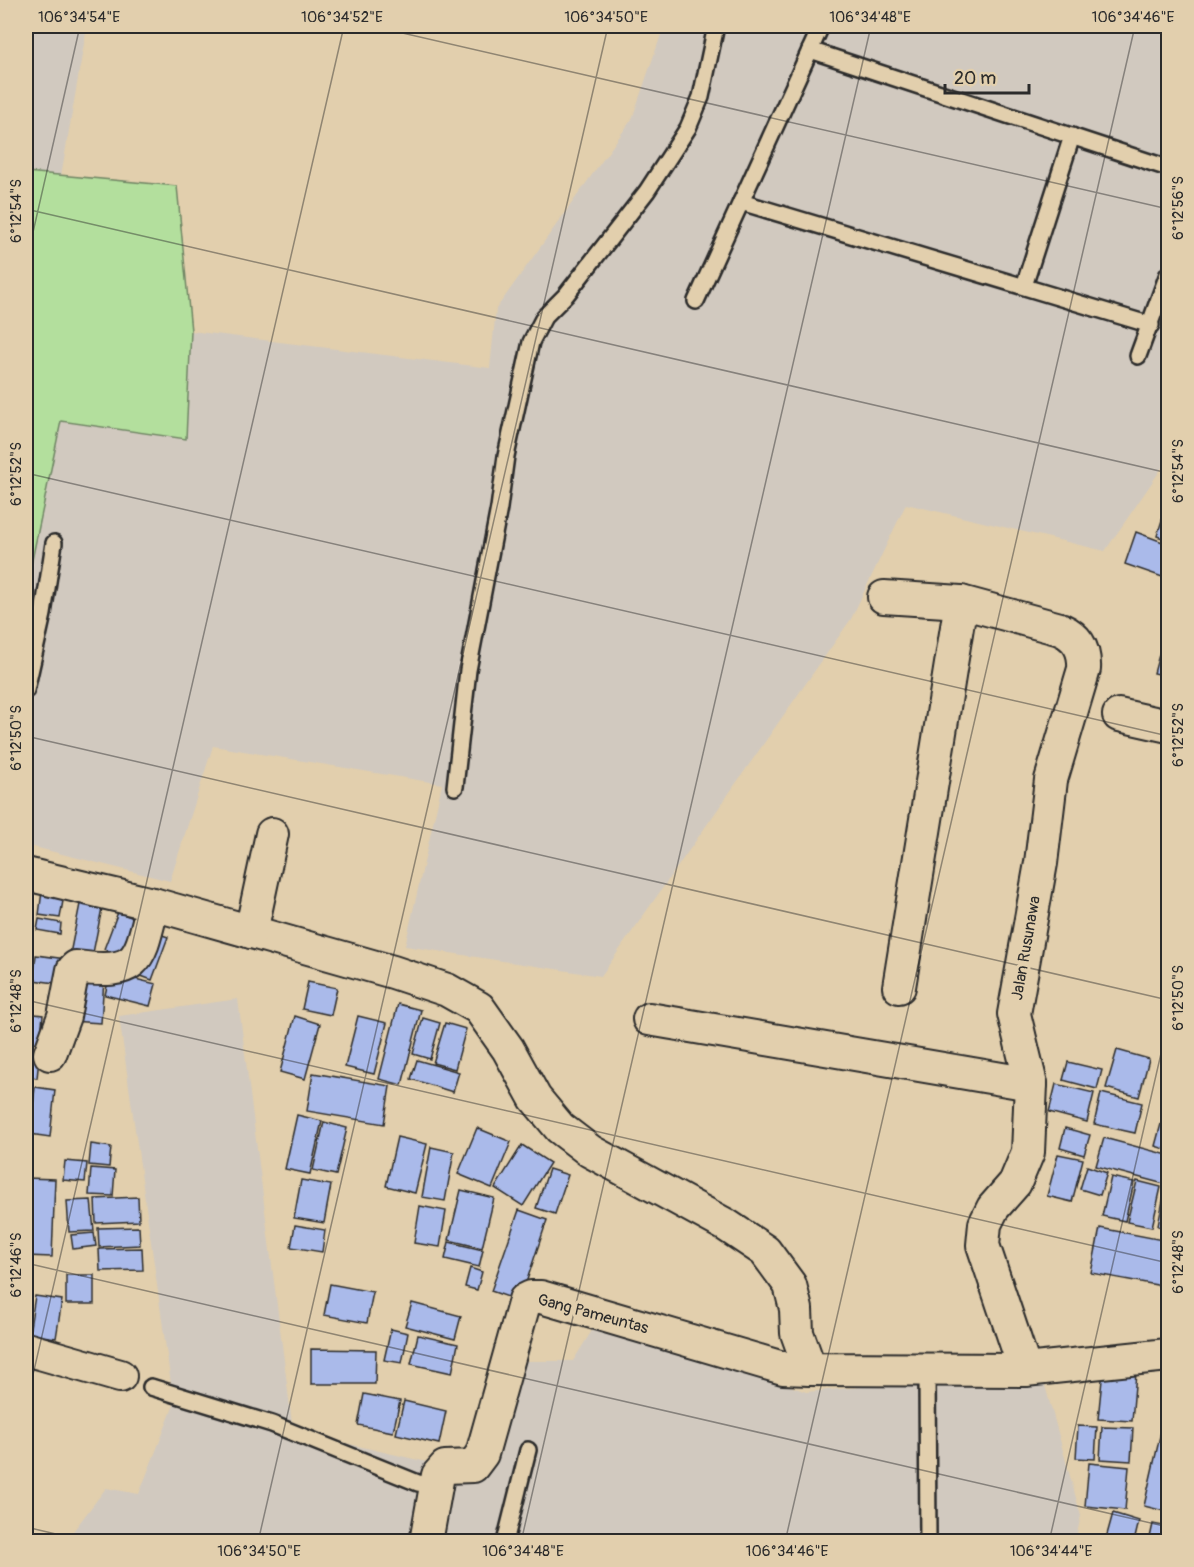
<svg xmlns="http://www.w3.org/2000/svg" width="1194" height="1567" viewBox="0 0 1194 1567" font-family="Pangolin,sans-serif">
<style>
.built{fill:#d1c9bf}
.green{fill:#b3df9d;stroke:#6f8564;stroke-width:1.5}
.building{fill:#aabaea;stroke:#2b2b2b;stroke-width:1.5}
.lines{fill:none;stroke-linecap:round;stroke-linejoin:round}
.lane-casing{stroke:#2b2b2b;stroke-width:20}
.street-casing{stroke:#2b2b2b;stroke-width:36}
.lane{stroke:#e2cfad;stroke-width:15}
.street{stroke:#e2cfad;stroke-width:32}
.ticks{fill:none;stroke:#2b2b2b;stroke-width:1.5;stroke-opacity:0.45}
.labels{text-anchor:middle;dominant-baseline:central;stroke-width:6;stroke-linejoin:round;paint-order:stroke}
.street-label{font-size:16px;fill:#2b2b2b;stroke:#e2cfad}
.neatline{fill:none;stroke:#2b2b2b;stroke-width:2}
.ticks-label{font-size:15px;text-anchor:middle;fill:#2b2b2b}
</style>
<rect width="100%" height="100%" fill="#e2cfad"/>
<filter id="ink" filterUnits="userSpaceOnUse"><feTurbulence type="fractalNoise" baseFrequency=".0167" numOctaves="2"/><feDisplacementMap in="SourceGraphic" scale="12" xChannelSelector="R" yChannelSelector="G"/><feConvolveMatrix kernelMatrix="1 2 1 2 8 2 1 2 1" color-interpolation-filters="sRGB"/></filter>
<g filter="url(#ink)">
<g class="built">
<polygon points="26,26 87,26 61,177 26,172"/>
<polygon points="664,26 1168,26 1168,459 1105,551 906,504 851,619 601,976 405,946 442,784 213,746 170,881 26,845 26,589 61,421 185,438 191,331 490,368 496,309 632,119"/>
<polygon points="238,999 293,1431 483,1475 522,1361 573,1361 601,1316 806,1392 1041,1371 1081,1516 1075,1542 65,1542 106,1488 139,1494 174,1405 119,1016"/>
</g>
<polygon class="green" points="26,172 177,186 191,331 186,439 61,421 26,589"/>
<g class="building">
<polygon points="1168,501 1168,540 1157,536"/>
<polygon points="1136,532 1168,544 1168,579 1125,564"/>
<polygon points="1165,633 1168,634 1168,676 1154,673"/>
<polygon points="42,891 64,895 60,918 39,915"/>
<polygon points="80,904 102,908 92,958 70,954"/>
<polygon points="118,912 136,919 122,956 104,949"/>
<polygon points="39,919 61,923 60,934 37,930"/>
<polygon points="148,930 168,937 152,980 133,973"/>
<polygon points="26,954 33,955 29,979 26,978"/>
<polygon points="36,955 66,959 63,984 33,980"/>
<polygon points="110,973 156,984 150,1006 105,995"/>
<polygon points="73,977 104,979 101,1023 70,1021"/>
<polygon points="308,982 337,988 331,1015 302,1009"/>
<polygon points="398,1004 421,1010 402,1085 379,1079"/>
<polygon points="26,1013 43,1015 40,1043 26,1041"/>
<polygon points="295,1016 320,1024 305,1079 280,1072"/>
<polygon points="358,1016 387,1023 374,1074 345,1067"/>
<polygon points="423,1018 440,1023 430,1059 413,1054"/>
<polygon points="445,1023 466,1029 455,1069 433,1063"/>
<polygon points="26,1047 40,1049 37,1078 26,1076"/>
<polygon points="1117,1050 1149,1059 1139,1097 1106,1088"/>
<polygon points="417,1060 459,1072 453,1092 411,1079"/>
<polygon points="1068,1062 1102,1070 1097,1089 1063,1080"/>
<polygon points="313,1073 390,1086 384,1124 307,1111"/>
<polygon points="1056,1084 1094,1093 1087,1122 1049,1112"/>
<polygon points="35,1087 55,1090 50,1137 30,1134"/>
<polygon points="26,1092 31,1092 27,1120 26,1120"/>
<polygon points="1101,1093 1142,1103 1135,1133 1094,1124"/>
<polygon points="297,1115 322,1121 310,1174 285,1169"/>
<polygon points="324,1122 347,1128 336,1175 313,1170"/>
<polygon points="1161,1124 1168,1126 1168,1150 1155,1146"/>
<polygon points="477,1128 511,1142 492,1188 458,1174"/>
<polygon points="1065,1128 1090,1135 1084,1155 1060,1148"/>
<polygon points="397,1137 427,1144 415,1193 386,1186"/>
<polygon points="1104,1138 1168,1155 1168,1185 1096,1166"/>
<polygon points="91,1144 111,1147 109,1167 89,1165"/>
<polygon points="522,1145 550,1163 523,1206 495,1188"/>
<polygon points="431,1147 454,1152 445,1201 422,1197"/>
<polygon points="1058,1154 1083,1159 1072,1202 1047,1196"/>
<polygon points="65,1161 87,1163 85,1182 63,1180"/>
<polygon points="1087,1166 1107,1173 1100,1195 1080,1189"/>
<polygon points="91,1168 115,1170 113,1196 89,1195"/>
<polygon points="549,1169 568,1175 555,1214 536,1208"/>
<polygon points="1111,1177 1134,1182 1125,1221 1102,1216"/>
<polygon points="26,1178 55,1179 52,1257 26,1256"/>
<polygon points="301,1180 331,1185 324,1223 294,1218"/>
<polygon points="1137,1181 1161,1187 1152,1227 1127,1222"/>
<polygon points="461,1190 494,1198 482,1248 449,1240"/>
<polygon points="1165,1190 1168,1191 1168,1229 1158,1226"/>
<polygon points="138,1197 139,1221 96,1223 95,1199"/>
<polygon points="91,1200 94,1231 69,1232 67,1201"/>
<polygon points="420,1206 446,1211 440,1247 414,1243"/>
<polygon points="519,1210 547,1220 520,1301 491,1291"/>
<polygon points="295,1225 325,1230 322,1252 291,1247"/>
<polygon points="139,1227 140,1245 99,1247 98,1228"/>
<polygon points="1100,1228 1168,1241 1168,1287 1091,1273"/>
<polygon points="94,1233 96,1246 73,1249 71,1235"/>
<polygon points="449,1242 483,1250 479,1267 445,1259"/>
<polygon points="142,1248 143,1270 100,1271 99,1249"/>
<polygon points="470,1268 482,1272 477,1290 465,1287"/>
<rect x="66" y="1275" width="28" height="29"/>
<polygon points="330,1284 373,1292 367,1323 324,1315"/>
<polygon points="35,1296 62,1300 56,1338 29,1334"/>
<polygon points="412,1303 461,1316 455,1339 405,1326"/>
<polygon points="391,1329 408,1333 402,1363 384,1360"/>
<polygon points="418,1335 458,1344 452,1373 411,1364"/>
<polygon points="311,1349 376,1350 375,1384 311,1384"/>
<polygon points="1103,1370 1136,1373 1132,1421 1098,1419"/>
<polygon points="364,1394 400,1401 393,1432 358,1425"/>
<polygon points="404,1401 446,1411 439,1444 396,1434"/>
<polygon points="1165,1414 1168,1415 1168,1512 1144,1506"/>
<polygon points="1078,1426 1097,1427 1095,1459 1076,1458"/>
<polygon points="1102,1427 1133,1428 1131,1461 1100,1459"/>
<polygon points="1089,1463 1129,1467 1125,1510 1085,1506"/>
<polygon points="1113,1513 1139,1521 1134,1542 1105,1542"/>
<polygon points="1153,1524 1168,1527 1168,1542 1149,1542"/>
</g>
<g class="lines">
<g class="lane-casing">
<g id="lane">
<polyline points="810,50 1168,168"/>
<polyline points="741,202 1151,325"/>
<polyline points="1024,286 1072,136"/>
<polyline points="696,301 821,26"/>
<polyline points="1138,356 1168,274"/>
<polyline points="26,690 43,614 54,543"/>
<polyline points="455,787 468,670 499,508 506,456 531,342 544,317 566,295 647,191 688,128 701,97 716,26"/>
<polyline points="927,1372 928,1542"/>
<polyline points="151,1387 272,1424 418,1483 436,1486"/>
<polyline points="505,1542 528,1450"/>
</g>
</g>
<g class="street-casing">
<g id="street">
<path d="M884 597 961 602 1060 629C1078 637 1085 650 1084 669L1051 780 1041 863 1014 1014 1031 1084 1028 1152 1015 1183 993 1208 985 1224 983 1245 1025 1370"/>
<polyline points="1119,715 1168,726"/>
<polyline points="26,874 153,904 393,972 447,990 479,1008 508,1049 535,1098 560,1128 590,1151 726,1225 765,1251 790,1285 796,1309 797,1333 810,1369 1025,1370 1168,1355"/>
<polyline points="251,932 272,834"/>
<polyline points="899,987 961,602"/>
<polyline points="649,1019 1031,1084"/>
<path d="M50 1054 64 1016 73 970 76 967C140 975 139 961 153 904"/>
<polyline points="26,1349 120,1376"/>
<polyline points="426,1542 438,1475 445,1467 473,1466 482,1454 525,1300 531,1297 541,1297 783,1368 810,1369"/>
</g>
</g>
<use href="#lane" class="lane"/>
<use href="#street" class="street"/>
</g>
</g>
<path class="ticks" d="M372 26 1168 209M26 209 1168 473M26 263 80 26M26 473 1168 736M26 736 1168 1000M26 1000 1168 1263M26 1263 1168 1527M26 1405 344 26M26 1527 90 1542M258 1542 608 26M521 1542 871 26M785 1542 1135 26M1049 1542 1168 1023"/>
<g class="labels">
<g class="street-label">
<text transform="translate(1026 948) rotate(-80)">Jalan Rusunawa</text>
<text transform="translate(593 1314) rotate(15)">Gang Pameuntas</text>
</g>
</g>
<rect width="1194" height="1567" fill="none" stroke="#e2cfad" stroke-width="66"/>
<path d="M945 84v9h84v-9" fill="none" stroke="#2b2b2b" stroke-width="3"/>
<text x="954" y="84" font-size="18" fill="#2b2b2b" stroke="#e2cfad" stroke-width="4.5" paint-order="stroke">20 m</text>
<rect x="33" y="33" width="1128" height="1501" class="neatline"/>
<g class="ticks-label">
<text x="79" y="22">106°34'54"E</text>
<text x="342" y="22">106°34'52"E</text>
<text x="606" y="22">106°34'50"E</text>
<text x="870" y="22">106°34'48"E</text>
<text x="1133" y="22">106°34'46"E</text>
<text transform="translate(1178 208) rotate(-90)" y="5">6°12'56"S</text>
<text transform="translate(16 211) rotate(-90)" y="5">6°12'54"S</text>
<text transform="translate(1178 471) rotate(-90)" y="5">6°12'54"S</text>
<text transform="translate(16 474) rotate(-90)" y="5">6°12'52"S</text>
<text transform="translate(1178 735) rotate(-90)" y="5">6°12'52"S</text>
<text transform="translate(16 738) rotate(-90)" y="5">6°12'50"S</text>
<text transform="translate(1178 998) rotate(-90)" y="5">6°12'50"S</text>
<text transform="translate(16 1001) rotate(-90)" y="5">6°12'48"S</text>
<text transform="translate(1178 1262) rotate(-90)" y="5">6°12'48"S</text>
<text transform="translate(16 1265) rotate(-90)" y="5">6°12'46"S</text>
<text x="259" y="1556">106°34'50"E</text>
<text x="523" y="1556">106°34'48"E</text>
<text x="787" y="1556">106°34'46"E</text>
<text x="1051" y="1556">106°34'44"E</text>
</g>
</svg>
